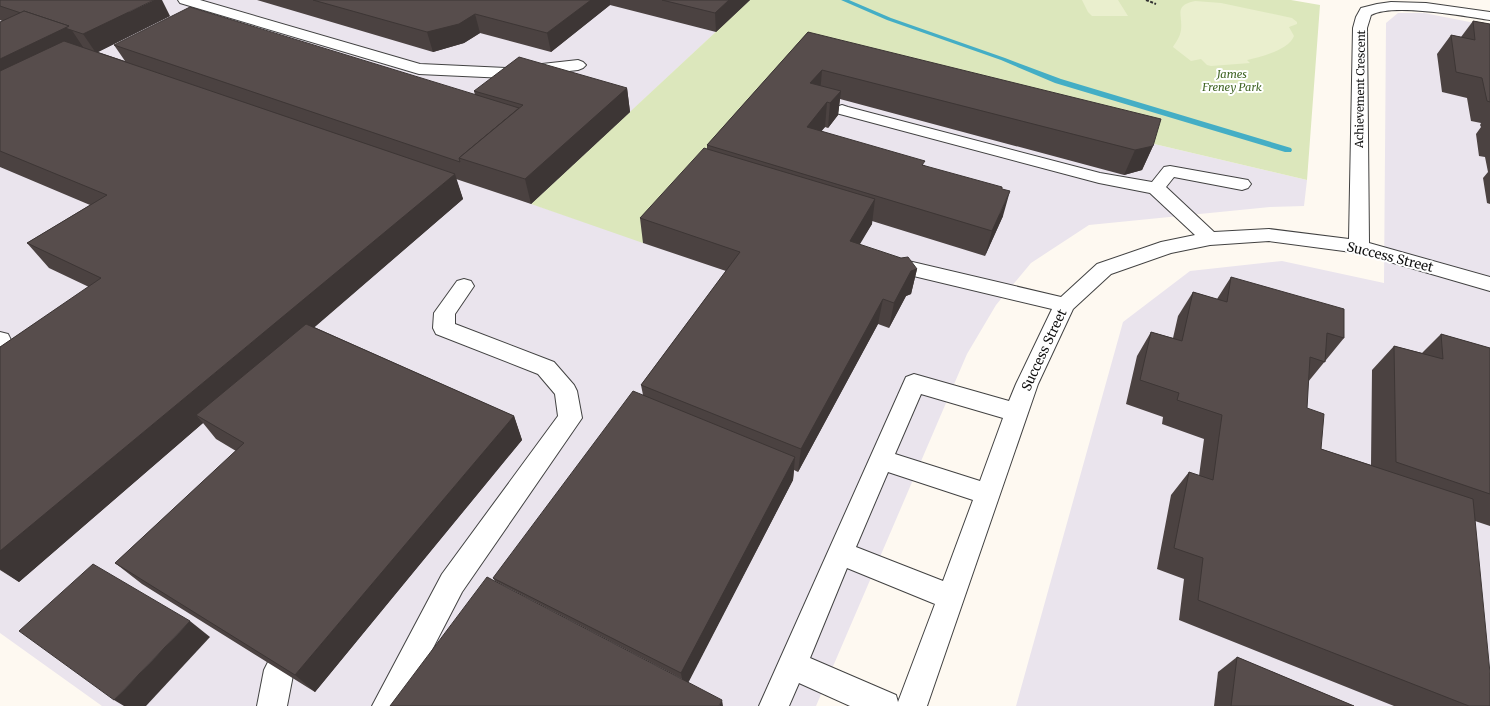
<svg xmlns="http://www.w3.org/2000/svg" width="1490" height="706" viewBox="0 0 1490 706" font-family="Merriweather,serif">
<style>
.industrial{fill:#eae4ed}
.green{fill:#dce7bc}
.pitch{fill:#eaefce}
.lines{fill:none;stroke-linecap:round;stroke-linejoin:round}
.stream{fill:#44aec5;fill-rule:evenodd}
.minor-casing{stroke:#424242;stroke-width:2}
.path{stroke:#313131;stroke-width:2;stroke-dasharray:3 1.5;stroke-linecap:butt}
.minor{fill:#fff;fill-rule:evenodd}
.wall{fill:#4b4241}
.shaded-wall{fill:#3d3635}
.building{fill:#574d4c;stroke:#3d3635}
.labels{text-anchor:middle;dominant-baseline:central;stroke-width:4;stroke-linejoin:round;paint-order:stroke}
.far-park-label{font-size:11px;font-style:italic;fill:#3e6322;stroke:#fff}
.far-street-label{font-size:11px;fill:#0f0f0f;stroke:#fff}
.street-label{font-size:13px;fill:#0f0f0f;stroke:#fff}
</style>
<rect width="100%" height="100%" fill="#fef9f1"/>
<g class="industrial">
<polygon points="0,0 750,0 532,204 643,242 806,56 1150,143 1307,180 1304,206 1270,207 1089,225 1031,263 996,305 967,354 816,706 102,706 0,633"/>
<polygon points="1398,13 1424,13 1490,26 1490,706 1016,706 1123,322 1190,271 1282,261 1384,283 1386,23"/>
</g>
<polygon class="green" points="750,0 1291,0 1320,5 1307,180 1150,143 807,56 643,243 531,204"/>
<g class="pitch">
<polygon points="1082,0 1118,0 1128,16 1092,16 1088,12"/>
<path d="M1195 1 1221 3 1292 18 1297 22V24L1289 27 1294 36C1289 50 1260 57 1247 60L1250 63 1211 66 1207 65 1201 59 1191 61 1173 47C1176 42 1180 37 1181 30 1183 14 1173 6 1195 1Z"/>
</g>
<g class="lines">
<polygon class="stream" points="841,0 849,0 891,18 1005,58 1061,79 1291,148 1292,150 1291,152 1285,152 1055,83 1001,60 887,20"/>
<g class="minor-casing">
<g id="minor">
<polygon points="178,0 200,0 420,64 506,68 578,60 583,62 586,65 583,68 578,70 506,78 419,74 180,3"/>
<path d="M1391 2 1426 3 1490 12V20C1464 16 1393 3 1371 15L1367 28 1369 243 1490 277V291L1359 253 1269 241 1210 245 1171 253 1111 274 1073 309 1038 384 927 706H850L799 683 789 706H759L906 377 914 374 1009 401 1016 384 1052 309 880 268 877 263 880 258 887 256 1061 297 1097 264 1161 242 1195 235 1150 193 1099 183 836 113 834 110 836 107 842 105 848 107 1100 173 1152 182 1164 167 1170 166 1248 180 1251 184 1248 188 1242 190 1174 177 1166 187 1214 232 1269 229 1349 239 1353 28 1356 17 1361 8 1377 4ZM921 394 1003 418 980 481 895 454ZM888 472 973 500 943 581 856 547ZM847 568 935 604 898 702 896 695 810 658Z"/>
<polygon points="464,279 471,281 474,286 455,314 455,324 554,362 574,385 577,391 582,418 462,592 403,706 372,706 442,574 558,416 555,394 538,374 436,334 433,328 434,313 457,281"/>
<path d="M0 332 8 334C16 349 18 361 0 366Z"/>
<polygon points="279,655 289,660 294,670 287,706 257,706 264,670 269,660"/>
</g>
</g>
<polyline class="path" points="1146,0 1156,4"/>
<use href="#minor" class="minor"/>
</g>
<g class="wall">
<polygon points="0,0 170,16 98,52 125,61 114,45 475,95 474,91 627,88 630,112 531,204 456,179 463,199 314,327 514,416 522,440 315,692 142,584 115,563 236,451 216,439 203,423 19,582 0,570 0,347 89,287 49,268 27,243 90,205 0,167 0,22 2,21 0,20"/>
<polygon points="257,0 750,0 716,32 610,5 551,52 480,33 464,43 433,52"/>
<polygon points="1473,21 1490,24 1490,204 1487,203 1483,178 1488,172 1485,157 1479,156 1476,134 1481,127 1480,125 1481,123 1471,121 1467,98 1442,92 1437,54 1451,35 1461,37"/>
<polygon points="808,32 1153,146 1142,170 1124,175 840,99 838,115 828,128 825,127 821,131 924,165 1003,216 985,256 872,221 872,224 859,244 917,269 911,294 906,296 889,328 878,324 798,472 794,470 793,480 688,682 495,581 493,578 643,395 641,385 726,271 643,243 640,218 707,149 707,145"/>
<polygon points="1231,277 1344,338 1308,382 1307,408 1321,449 1371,465 1372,370 1394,346 1422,353 1441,334 1490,348 1490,526 1475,521 1490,706 1394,706 1179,620 1184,579 1157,569 1171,495 1189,472 1199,476 1204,439 1162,424 1163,417 1126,404 1137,356 1151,332 1173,338 1178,316 1193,292 1217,299"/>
<polygon points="1237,657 1354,706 1214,706 1218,672"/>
</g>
<g class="shaded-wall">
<polygon points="154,0 162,0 170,16 96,53 83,34"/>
<polygon points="591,0 610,0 610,5 551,52 547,33"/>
<polygon points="729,0 750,0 716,32 715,13"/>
<polygon points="475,14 480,33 464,43 433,52 427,32"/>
<polygon points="69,26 85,50 0,91 0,59"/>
<polygon points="822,70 820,94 810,83"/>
<polygon points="627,88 630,112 531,204 525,179"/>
<polygon points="841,91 838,115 828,128 830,103"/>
<polygon points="827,102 825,127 805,151 807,127"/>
<polygon points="1153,146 1142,170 1124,175 1135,150"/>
<polygon points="455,174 463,199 206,421 196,415 203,423 19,582 0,569 0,551"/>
<polygon points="1010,191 1003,216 985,256 992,231"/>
<polygon points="875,199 872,224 847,266 850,241"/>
<polygon points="917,269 911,294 906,296 889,328 894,303 911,271"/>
<polygon points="883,299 878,324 798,472 801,449"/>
<polygon points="514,416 522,440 315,692 295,675"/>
<polygon points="795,457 793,480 684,691 681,673"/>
<polygon points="190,621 210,637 146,706 124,706 114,700"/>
<polygon points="722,700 723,706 719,706"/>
</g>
<g class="building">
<polygon points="0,0 154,0 83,34 65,28 69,26 24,11 21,13 0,6"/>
<polygon points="313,0 591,0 547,33 475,14 459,24 427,32"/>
<polygon points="662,0 729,0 715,13"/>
<polygon points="190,7 519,108 459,158 460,162 114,45"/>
<polygon points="24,11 69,26 0,59 0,22"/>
<polygon points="1473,21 1490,24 1490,102 1487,101 1482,78 1456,72 1451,35 1475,40"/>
<polygon points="808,32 1161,119 1153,146 1135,150 822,70 810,83 841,91 830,103 827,102 807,127 925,161 922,165 1002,187 1002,189 1010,191 992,231 707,145"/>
<polygon points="64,41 455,174 0,551 0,347 101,278 27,243 107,195 0,151 0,71"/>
<polygon points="519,57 627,88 525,179 459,158 523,105 474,91"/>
<polygon points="704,148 875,199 850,241 901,258 908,257 917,269 911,271 894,303 883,299 801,449 641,385 740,252 640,218"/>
<polygon points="1231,277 1344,309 1344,338 1327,333 1325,362 1310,357 1307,408 1324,414 1321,449 1473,499 1490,673 1490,706 1469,706 1198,600 1203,558 1174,548 1189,472 1213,480 1222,415 1177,400 1179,393 1140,380 1151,332 1182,341 1193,292 1227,302"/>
<polygon points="306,324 514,416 295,675 115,563 244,443 196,415"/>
<polygon points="1441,334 1490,348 1490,494 1396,462 1394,346 1443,359"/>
<polygon points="633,391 795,457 681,673 493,578"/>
<polygon points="93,564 190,621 114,700 19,631"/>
<polygon points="487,577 722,700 719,706 390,706"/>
<polygon points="1237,657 1354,706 1231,706"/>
</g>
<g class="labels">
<g class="far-park-label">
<text x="1232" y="74">James<tspan x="1232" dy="13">Freney Park</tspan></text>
</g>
<g class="far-street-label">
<text transform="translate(1360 89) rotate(-89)">Achievement Crescent</text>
</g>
<g class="street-label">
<text transform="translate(1390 257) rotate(14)">Success Street</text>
<text transform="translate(1044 350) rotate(-65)">Success Street</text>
</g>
</g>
</svg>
